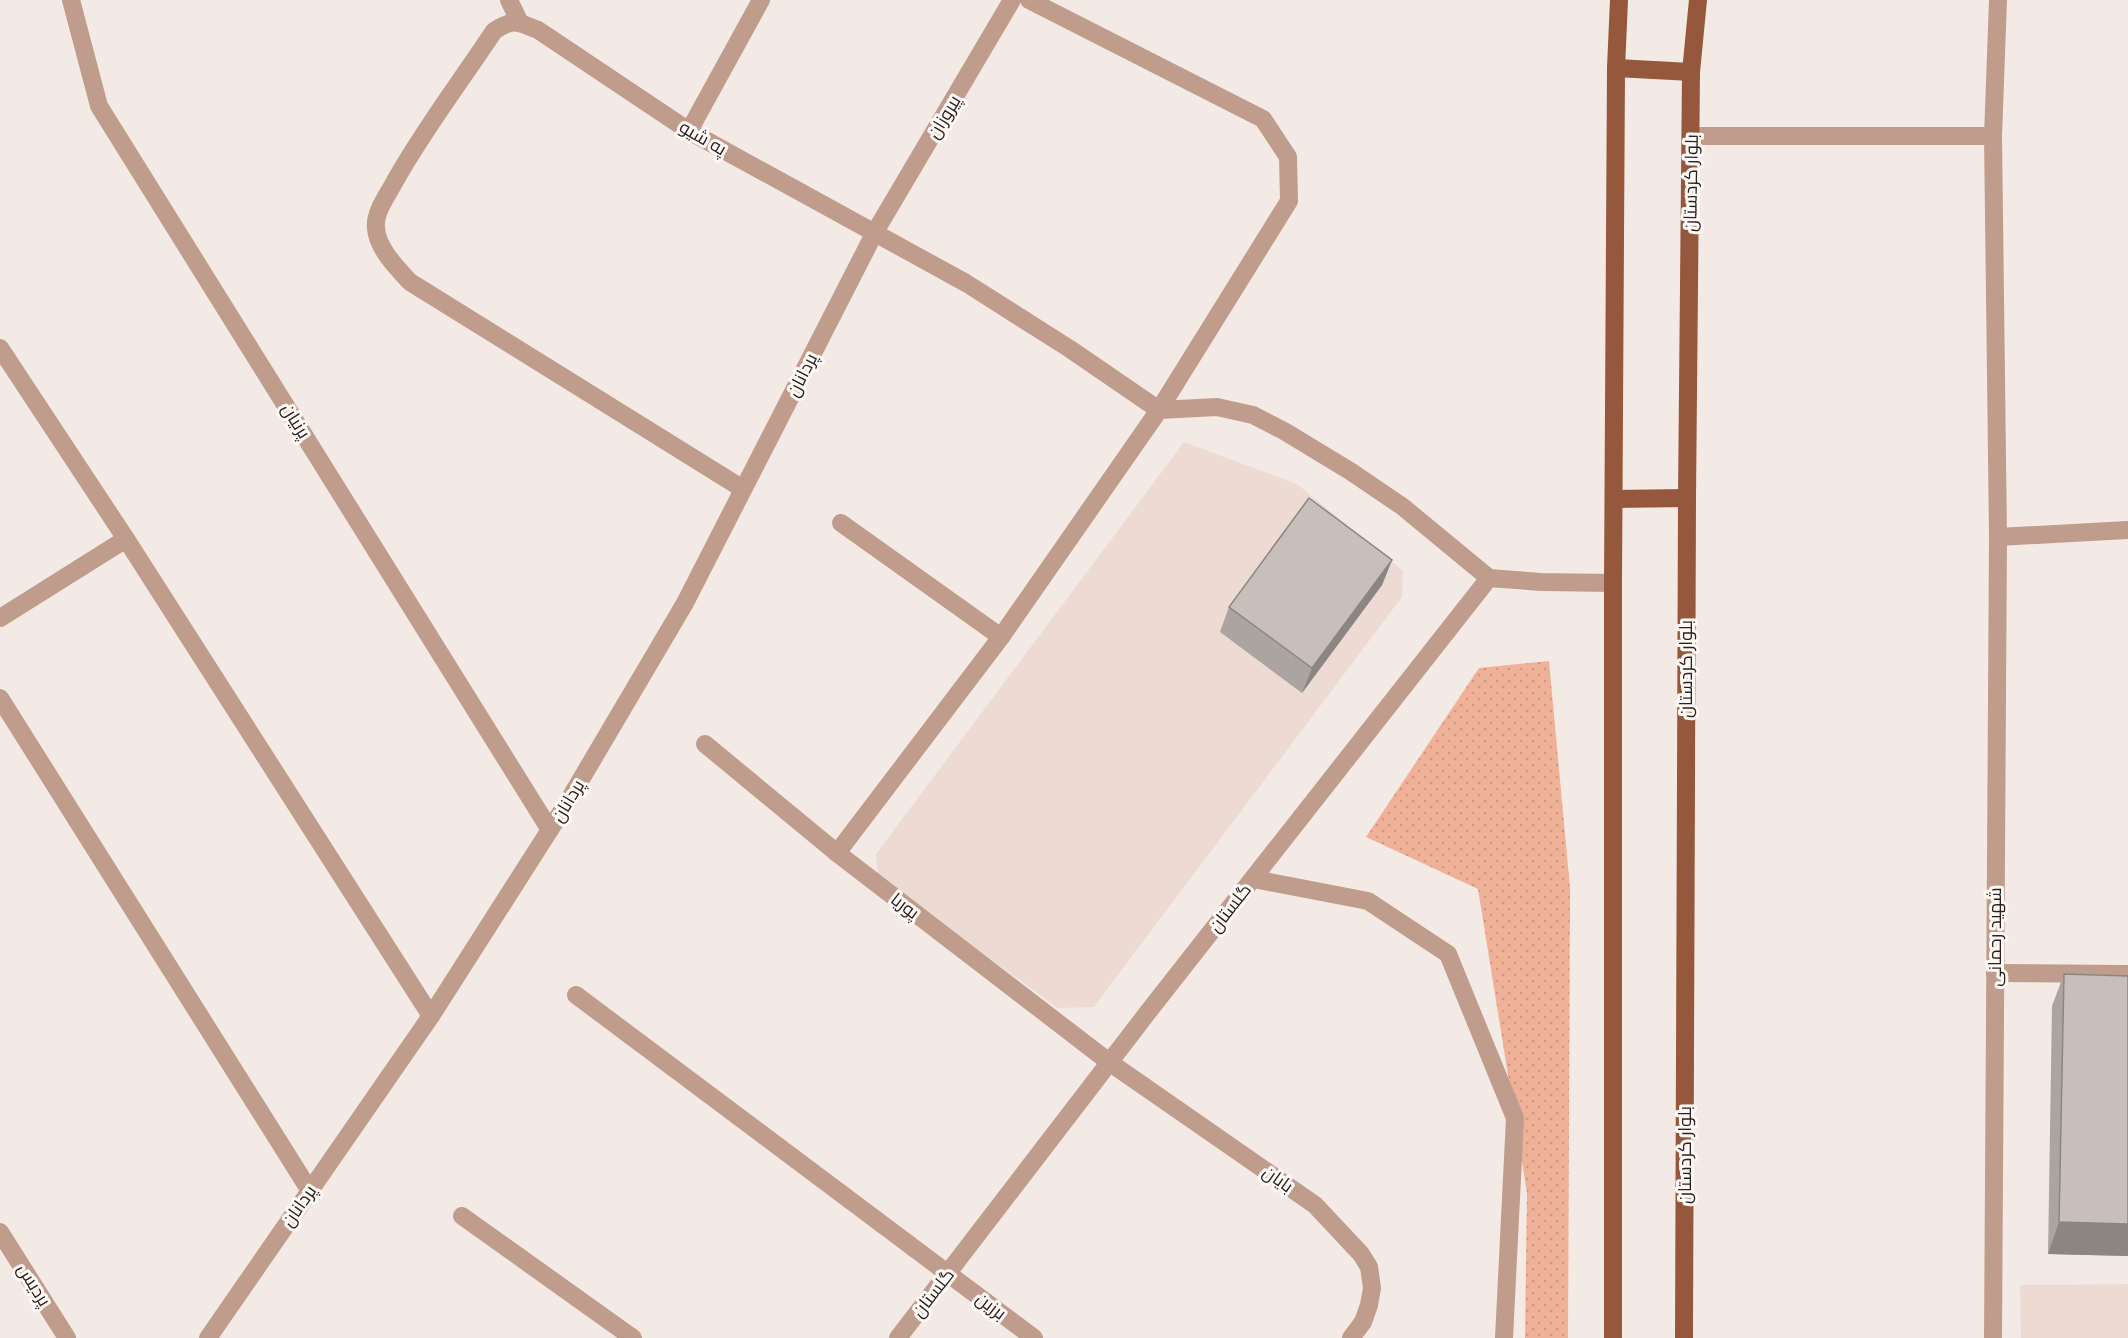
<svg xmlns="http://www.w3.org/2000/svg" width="2128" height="1338" viewBox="0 0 2128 1338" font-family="'Fira Sans',Cairo,sans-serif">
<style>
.built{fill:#eddbd3}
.grass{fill:url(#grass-dots)}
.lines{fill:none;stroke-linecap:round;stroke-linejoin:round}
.minor{stroke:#c09c8d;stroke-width:18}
.major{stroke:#96583c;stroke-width:18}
.wall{fill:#aca4a1}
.shaded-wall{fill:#8c8683}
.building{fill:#c8bfbb;stroke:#8c8683;stroke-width:1.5}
.labels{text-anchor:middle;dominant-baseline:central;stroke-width:6;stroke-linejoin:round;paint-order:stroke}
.street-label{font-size:18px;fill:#252220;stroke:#fef8f5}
</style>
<defs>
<pattern id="grass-dots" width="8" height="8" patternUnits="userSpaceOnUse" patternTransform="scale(1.5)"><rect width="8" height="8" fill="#efb298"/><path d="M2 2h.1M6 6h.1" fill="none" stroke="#cd9983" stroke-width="1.8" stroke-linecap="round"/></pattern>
</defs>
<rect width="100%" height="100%" fill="#f4eae5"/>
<g class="built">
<polygon points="1184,442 1297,484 1403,571 1402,597 1094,1007 1058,1008 878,877 876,854"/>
<polygon points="2128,1284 2128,1338 2021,1338 2020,1285"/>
</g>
<polygon class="grass" points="1549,661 1570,888 1568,1338 1525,1338 1527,1193 1478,889 1366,837 1479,668"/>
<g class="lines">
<g class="minor">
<polyline points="71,0 99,106 550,830"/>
<polyline points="509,0 520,23"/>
<polyline points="689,131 761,0"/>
<polyline points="1691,136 1993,136"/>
<polyline points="0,348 126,539 431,1016"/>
<path d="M743 489 410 282C397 268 377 248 376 228 374 212 388 195 395 181 424 129 461 81 494 31 514 18 517 22 538 30L689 131 966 283 1070 349 1159 410 1217 407 1253 415 1284 431 1350 471 1403 507 1489 578"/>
<polyline points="841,523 1001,637"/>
<polyline points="1998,537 2128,530"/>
<polyline points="0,618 126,539"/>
<polyline points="0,698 310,1191"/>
<polyline points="705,744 837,853 1109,1062 1315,1205 1361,1254 1369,1267 1372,1288 1369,1305 1363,1322 1351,1338"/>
<polyline points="837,853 1001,637 1159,410 1289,201 1288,157 1263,119 1029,0"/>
<polyline points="1254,879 1368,901 1448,954 1515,1118 1504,1338"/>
<polyline points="1995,973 2128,974"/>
<polyline points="576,995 1034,1338"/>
<polyline points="462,1216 633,1338"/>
<polyline points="0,1232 67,1338"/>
<polyline points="208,1338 431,1016 567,803 685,603 875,232 1012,0"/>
<polyline points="898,1338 1148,1012 1489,578 1541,582 1613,583"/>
<polyline points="1993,1338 1998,537 1993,136 1998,0"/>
</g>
<g class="major">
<polyline points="1616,68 1691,72"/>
<polyline points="1614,499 1687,498"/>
<polyline points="1613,1338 1613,583 1616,68 1619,0"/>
<polyline points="1684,1338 1687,498 1691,72 1698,0"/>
</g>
</g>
<g class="wall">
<polygon points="1392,560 1382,585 1302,693 1220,632 1229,607"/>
<polygon points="2064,974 2128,1256 2048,1254 2052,1006"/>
</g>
<g class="shaded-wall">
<polygon points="1392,560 1382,585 1302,693 1312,668"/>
<polygon points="2059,1222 2128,1224 2128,1256 2048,1254"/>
</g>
<g class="building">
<polygon points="1309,498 1392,560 1312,668 1229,607"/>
<polygon points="2064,974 2128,976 2128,1224 2059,1222"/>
</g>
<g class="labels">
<g class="street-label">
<text transform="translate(944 117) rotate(-59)">پیروزان</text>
<text transform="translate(703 138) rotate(30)">په شیو</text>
<text transform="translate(1691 183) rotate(-89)">بلوار کردستان</text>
<text transform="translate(802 375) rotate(-63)">پردانان</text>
<text transform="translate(296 421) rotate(58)">پرنیان</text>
<text transform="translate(1686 669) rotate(-90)">بلوار کردستان</text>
<text transform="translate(568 801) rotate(-59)">پردانان</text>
<text transform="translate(905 906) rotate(37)">پوریا</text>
<text transform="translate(1230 908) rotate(-52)">گلستان</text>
<text transform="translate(1995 937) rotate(-90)">شهید رحمانی</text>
<text transform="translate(1685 1155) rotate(-90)">بلوار کردستان</text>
<text transform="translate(1278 1179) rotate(35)">بایان</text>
<text transform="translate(299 1206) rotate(-55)">پردانان</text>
<text transform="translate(34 1285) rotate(58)">پردیس</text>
<text transform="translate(933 1293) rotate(-52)">گلستان</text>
<text transform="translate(991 1306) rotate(37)">برزین</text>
</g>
</g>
</svg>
